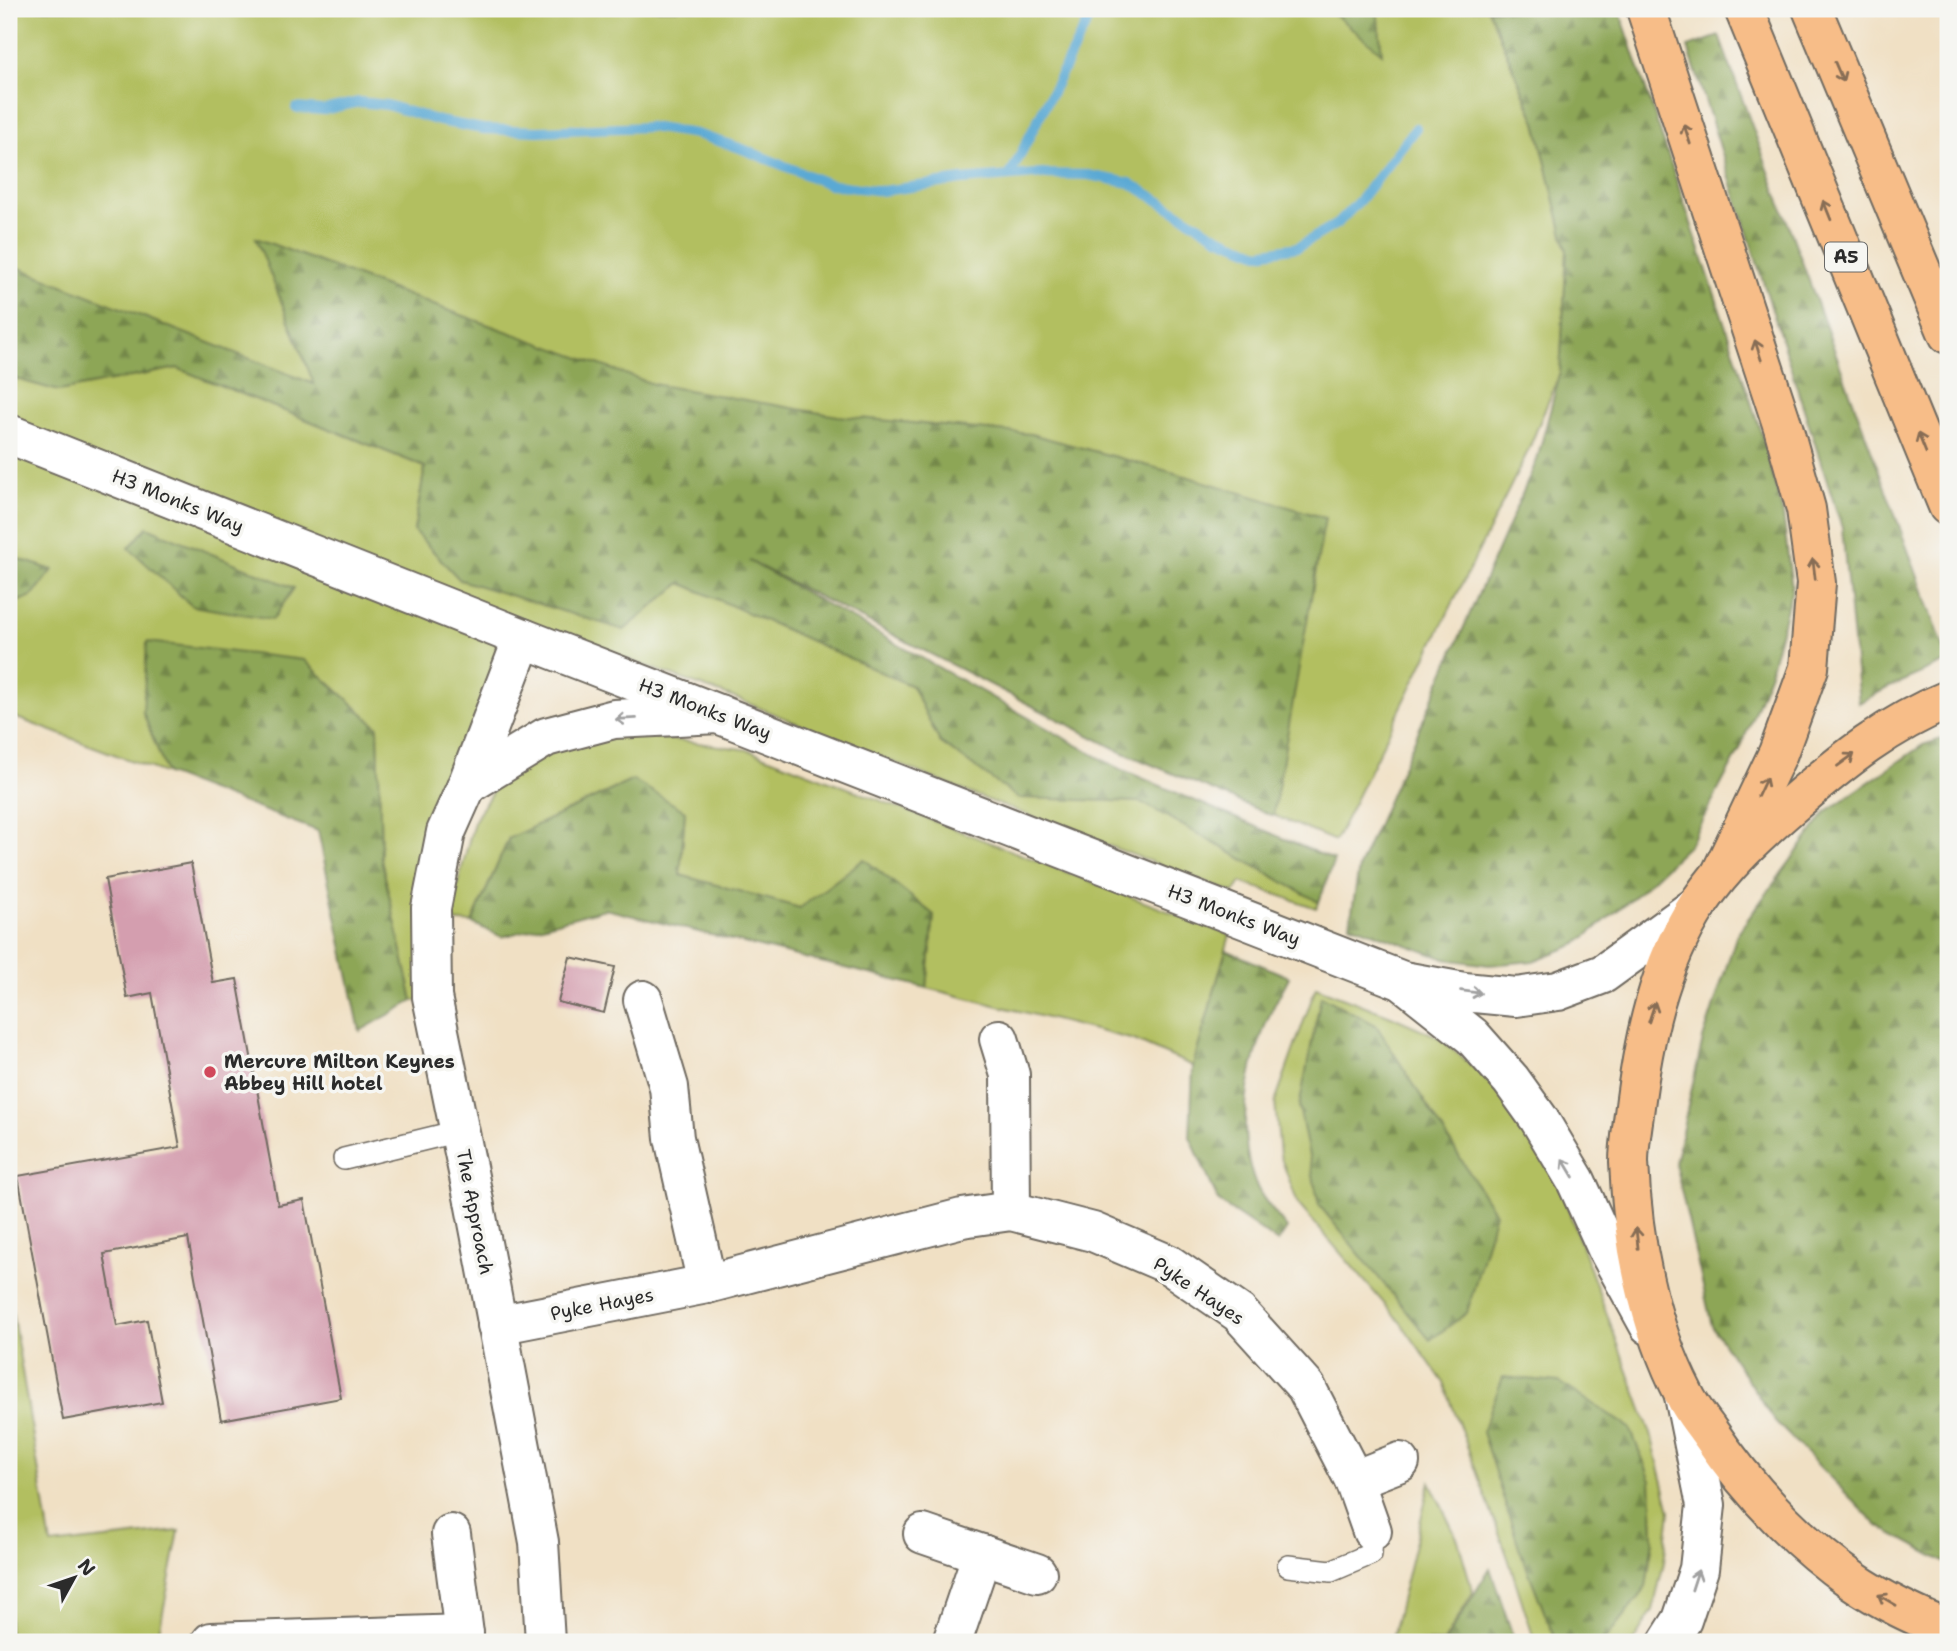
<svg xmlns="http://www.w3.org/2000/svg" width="1957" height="1651" viewBox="0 0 1957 1651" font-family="'Shantell Sans',sans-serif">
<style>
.grass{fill:#b2bf61;stroke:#6e7546;stroke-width:2}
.forest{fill:url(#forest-firs);stroke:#5c6841;stroke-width:2}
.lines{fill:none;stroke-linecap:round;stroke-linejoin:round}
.stream{stroke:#5aa9d4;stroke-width:10}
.building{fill:#d49eaf}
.service-casing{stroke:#706a61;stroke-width:24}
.minor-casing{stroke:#706a61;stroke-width:42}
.tertiary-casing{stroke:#706a61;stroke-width:42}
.primary-casing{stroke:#706a61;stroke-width:42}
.trunk-casing{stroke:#706a61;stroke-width:42}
.service{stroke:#fff;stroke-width:21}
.minor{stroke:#fff;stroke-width:38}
.tertiary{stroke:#fff;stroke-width:38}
.primary{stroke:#f7bd88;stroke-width:38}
.trunk{stroke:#f7bd88;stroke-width:38}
.oneway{stroke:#876d55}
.oneway2{stroke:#a0a0a0}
.poi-dot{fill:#d1495b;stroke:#f6f6f2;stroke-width:2.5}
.labels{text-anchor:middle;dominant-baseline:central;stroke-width:7;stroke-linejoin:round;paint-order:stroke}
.shield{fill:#f6f6f2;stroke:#686867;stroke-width:2}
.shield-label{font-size:18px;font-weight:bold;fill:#2b2b2b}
.street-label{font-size:19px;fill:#2b2b2b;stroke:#f6f6f2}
.poi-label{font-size:19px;font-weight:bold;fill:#2b2b2b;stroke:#f6f6f2;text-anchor:start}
</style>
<defs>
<pattern id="forest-firs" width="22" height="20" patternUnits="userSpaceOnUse" patternTransform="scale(1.75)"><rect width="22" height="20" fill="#8da657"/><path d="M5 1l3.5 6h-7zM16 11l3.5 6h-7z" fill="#738748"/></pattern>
</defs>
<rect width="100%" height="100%" fill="#f6f6f2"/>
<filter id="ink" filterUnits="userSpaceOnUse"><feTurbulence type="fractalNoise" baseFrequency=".0143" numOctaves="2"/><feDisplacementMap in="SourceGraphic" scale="14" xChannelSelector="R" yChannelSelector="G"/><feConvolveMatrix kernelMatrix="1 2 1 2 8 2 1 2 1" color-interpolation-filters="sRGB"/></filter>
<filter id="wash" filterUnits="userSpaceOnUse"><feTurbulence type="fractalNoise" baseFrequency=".00686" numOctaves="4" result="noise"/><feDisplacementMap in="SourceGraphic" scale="28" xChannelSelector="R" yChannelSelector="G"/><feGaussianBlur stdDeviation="1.57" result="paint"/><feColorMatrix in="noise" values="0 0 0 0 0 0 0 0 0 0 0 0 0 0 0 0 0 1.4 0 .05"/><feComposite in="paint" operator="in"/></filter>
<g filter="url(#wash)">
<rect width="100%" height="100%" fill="#f0e0c4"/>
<g class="grass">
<polygon points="9,9 1488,9 1536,122 1567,251 1560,373 1528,451 1335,841 1122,752 723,547 9,265"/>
<polygon points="177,368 425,467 414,531 624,630 681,583 912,686 940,742 1018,797 1141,802 1319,902 1316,908 1241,882 1234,893 972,794 735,698 528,624 467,785 432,997 413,1001 381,859 378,727 143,712 167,774 9,715 9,605 32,596 52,570 9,556 9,377 59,391"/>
<polygon points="618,732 749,750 1230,935 1193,1066 1134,1040 927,988 934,915 800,908 680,875 685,811 509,838 472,923 448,921 474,822 495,787 550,750"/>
<polygon points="1316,987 1391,1016 1439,1037 1485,1077 1525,1122 1561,1190 1651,1434 1670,1511 1664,1562 1653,1610 1633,1642 1603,1642 1646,1587 1653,1540 1651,1481 1519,1547 1556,1642 1535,1642 1508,1558 1444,1383 1401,1323 1298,1204 1280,1155 1275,1102"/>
<polygon points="9,1293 51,1545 179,1531 157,1642 9,1642"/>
<polygon points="1430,1482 1458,1540 1473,1592 1444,1642 1391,1642"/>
</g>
<g class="forest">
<polygon points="1328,9 1377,9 1382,53"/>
<polygon points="1488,9 1619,9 1762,435 1783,515 1792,589 1770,672 1740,749 1689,845 1637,894 1577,944 1533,961 1489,965 1445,959 1350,924 1359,867 1537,460 1560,373 1567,251 1536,122"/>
<polygon points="1719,36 1948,659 1948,661 1889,687 1859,703 1842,528 1688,47"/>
<polygon points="256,238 436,306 653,384 838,416 1031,434 1182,475 1325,518 1273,816 1122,752 749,561 1116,767 1334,860 1319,902 1141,802 1018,798 940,742 912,686 681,583 624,630 460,580 414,531 425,467 177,368 59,391 9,377 9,264 314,384"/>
<polygon points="147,527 294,588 273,619 192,606 129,548"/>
<polygon points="9,556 53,570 32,596 9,605"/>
<polygon points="147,642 304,660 378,727 381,859 413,1001 360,1031 318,831 167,774 143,712"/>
<polygon points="1948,737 1948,1564 1878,1526 1775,1421 1712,1326 1675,1163 1703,1039 1737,934 1827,811 1923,745"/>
<polygon points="633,780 685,811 680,875 800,908 864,859 934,915 927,988 605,909 502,937 472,923 509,838"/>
<path d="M1226 950 1289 977C1281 993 1271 1009 1265 1026 1246 1076 1235 1140 1258 1189 1265 1203 1278 1216 1287 1228L1278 1242 1219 1202 1190 1137 1193 1066Z"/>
<polygon points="1321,996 1376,1025 1495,1213 1467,1313 1430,1340 1319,1205 1299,1107"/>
<polygon points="1503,1377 1559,1382 1630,1428 1651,1481 1653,1540 1646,1587 1603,1642 1556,1642 1519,1547 1482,1432"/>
<polygon points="1490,1568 1515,1642 1445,1642"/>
</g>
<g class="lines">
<g class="stream">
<polyline points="296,108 323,110 359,102 387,105 439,121 483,129 538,131 649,127 696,134 740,148 829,184 882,191 962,180 1036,174 1088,175 1130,183 1218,237 1259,253 1298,247 1338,223 1360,200 1416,128"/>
<polyline points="1010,175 1094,9"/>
</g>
</g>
<g id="blocks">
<g class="building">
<polygon points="191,863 213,983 237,979 278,1205 304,1200 341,1398 221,1420 188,1238 104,1254 117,1326 147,1320 162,1402 63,1420 18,1176 180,1147 152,993 127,998 105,879"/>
<polygon points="570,957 615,967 604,1013 558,1002"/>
</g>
</g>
</g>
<g filter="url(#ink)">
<use href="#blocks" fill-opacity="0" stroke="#706a61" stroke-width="2"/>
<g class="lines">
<g class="service-casing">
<g id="service">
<polyline points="344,1159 459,1131"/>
<polyline points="1288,1566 1331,1571 1371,1554 1372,1531"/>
</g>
</g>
<g class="minor-casing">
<g id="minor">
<polyline points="523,638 467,785 446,832 431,908 432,997 474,1201 539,1542 545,1642"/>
<polyline points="467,785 546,737 614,719 719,714"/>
<polyline points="643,1000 669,1087 674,1138 707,1284"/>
<polyline points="999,1039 1010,1075 1011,1211"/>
<polyline points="497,1325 707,1284 962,1218 1011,1211 1093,1232 1168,1264 1239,1313 1306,1387 1354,1480 1372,1531"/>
<polyline points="1354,1480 1400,1462"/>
<polyline points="451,1534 464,1634 463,1642"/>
<polyline points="923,1534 1037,1573"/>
<polyline points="211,1642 464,1634"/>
<polyline points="952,1642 982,1554"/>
</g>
</g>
<g class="tertiary-casing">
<g id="tertiary">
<polyline points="9,434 523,638 1403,981 1464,992 1516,997 1558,991 1603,974 1698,905"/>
<polyline points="1405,983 1472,1036 1511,1080 1539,1119 1576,1181 1606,1247 1649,1325"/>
<polyline points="1668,1642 1682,1620 1699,1569 1706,1505 1684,1396"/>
</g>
</g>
<g class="primary-casing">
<path id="primary" d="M1948 700C1890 723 1841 762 1794 803 1759 833 1724 865 1699 903 1658 966 1643 1040 1634 1114 1632 1129 1629 1146 1629 1162 1632 1239 1648 1325 1684 1394 1690 1407 1699 1418 1707 1429 1746 1487 1795 1540 1852 1580 1882 1601 1916 1616 1948 1630"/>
</g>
<g class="trunk-casing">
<g id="trunk">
<polyline points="1646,9 1783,427 1806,509 1816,583 1809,668 1778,753 1722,871"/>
<polyline points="1744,9 1948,506"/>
<polyline points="1812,9 1948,334"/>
</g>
</g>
<use href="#service" class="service"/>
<use href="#minor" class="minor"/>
<use href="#tertiary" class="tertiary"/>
<use href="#primary" class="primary"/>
<use href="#trunk" class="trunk"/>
</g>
<defs><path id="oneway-shaft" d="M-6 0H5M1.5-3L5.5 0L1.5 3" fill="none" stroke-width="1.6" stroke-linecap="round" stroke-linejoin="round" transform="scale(1.75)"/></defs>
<g class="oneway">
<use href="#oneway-shaft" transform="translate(1839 72) rotate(67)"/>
<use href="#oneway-shaft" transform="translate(1687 134) rotate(-108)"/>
<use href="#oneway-shaft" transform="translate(1827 210) rotate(-112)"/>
<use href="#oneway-shaft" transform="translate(1758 350) rotate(-108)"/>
<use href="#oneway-shaft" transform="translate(1922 443) rotate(-112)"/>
<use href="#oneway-shaft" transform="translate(1814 569) rotate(-97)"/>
<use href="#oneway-shaft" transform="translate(1846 760) rotate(-36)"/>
<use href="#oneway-shaft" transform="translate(1762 787) rotate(-65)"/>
<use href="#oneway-shaft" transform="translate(1652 1012) rotate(-72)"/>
<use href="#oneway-shaft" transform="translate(1637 1238) rotate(-96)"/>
<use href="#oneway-shaft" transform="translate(1887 1600) rotate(-150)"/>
</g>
<g class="oneway2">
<use href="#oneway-shaft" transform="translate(626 719) rotate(177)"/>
<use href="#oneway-shaft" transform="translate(1471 992) rotate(7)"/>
<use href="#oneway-shaft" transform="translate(1568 1168) rotate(-121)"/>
<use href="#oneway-shaft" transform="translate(1695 1580) rotate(-72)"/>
</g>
</g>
<circle class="poi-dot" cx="210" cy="1072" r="7"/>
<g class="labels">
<rect class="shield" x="1825" y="242.5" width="42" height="29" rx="5"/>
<g class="shield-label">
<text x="1846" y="257">A5</text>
</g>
<g class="street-label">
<text transform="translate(178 501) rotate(22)">H3 Monks Way</text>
<text transform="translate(705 709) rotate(21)">H3 Monks Way</text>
<text transform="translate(1234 915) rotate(21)">H3 Monks Way</text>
<text transform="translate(475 1212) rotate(79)">The Approach</text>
<text transform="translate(1199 1291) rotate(34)">Pyke Hayes</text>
<text transform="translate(602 1304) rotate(-11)">Pyke Hayes</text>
</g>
<g class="poi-label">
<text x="224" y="1061">Mercure Milton Keynes<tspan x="224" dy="22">Abbey Hill hotel</tspan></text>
</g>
</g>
<rect width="1957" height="1651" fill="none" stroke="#f6f6f2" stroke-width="35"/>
<g transform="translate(74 1578) rotate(50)" stroke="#f6f6f2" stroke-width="5" paint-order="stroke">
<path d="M0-5L12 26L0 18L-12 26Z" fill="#2b2b2b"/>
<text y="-10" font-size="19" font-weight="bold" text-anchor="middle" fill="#2b2b2b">N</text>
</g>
</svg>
